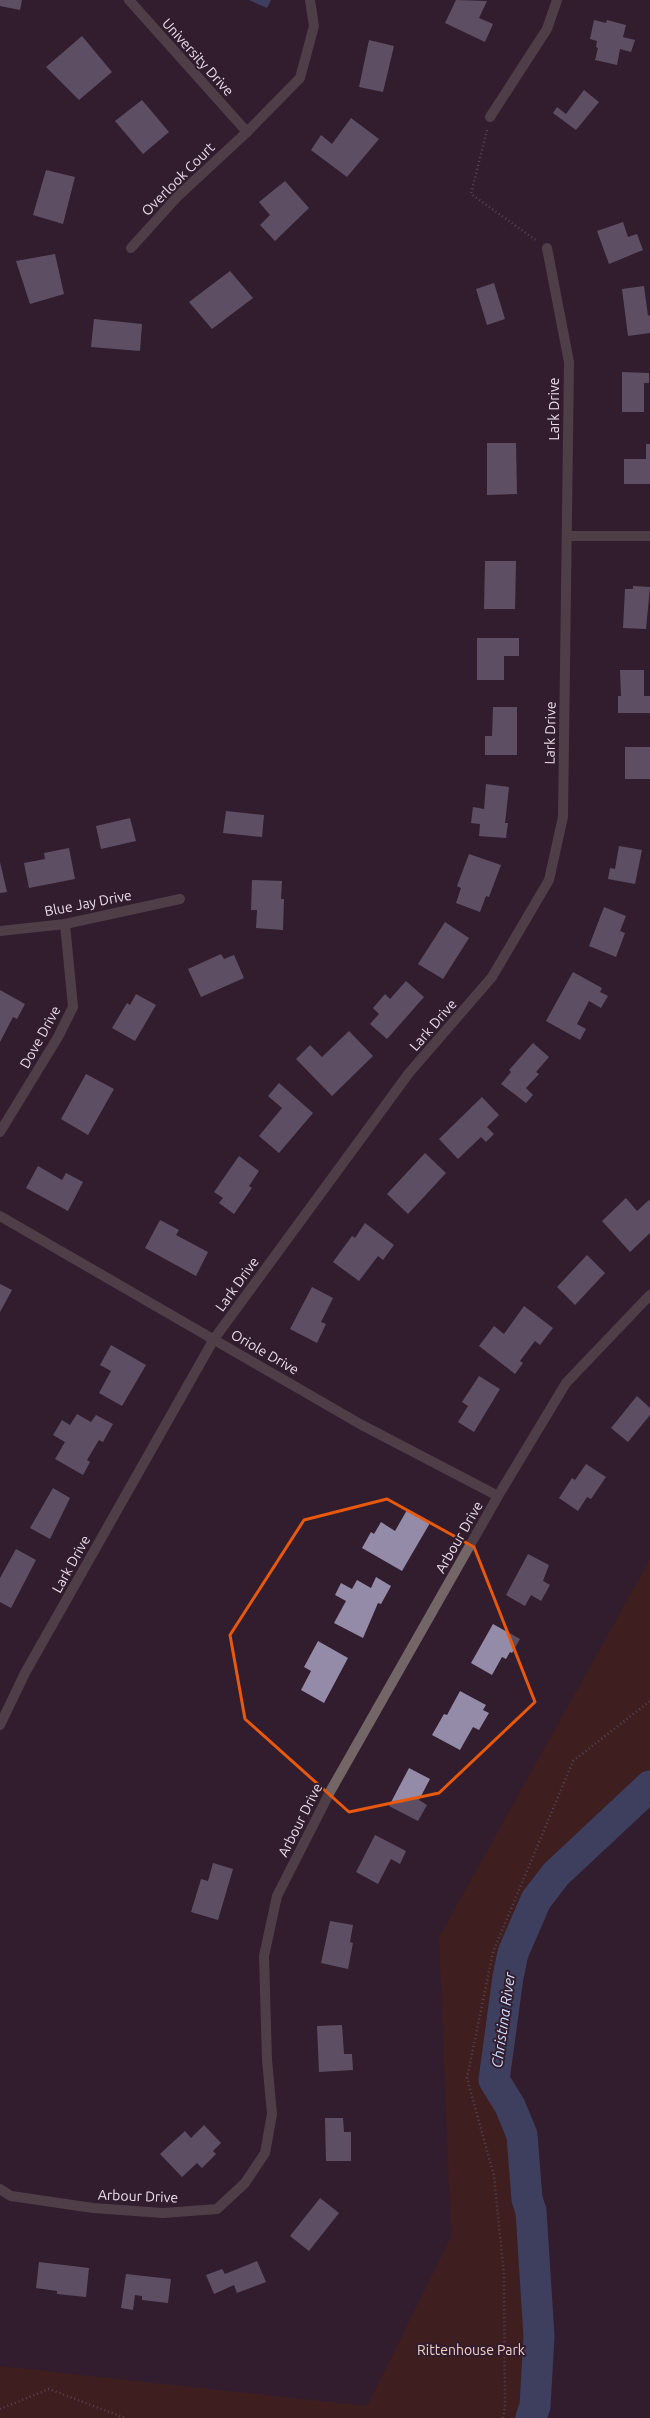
<svg xmlns="http://www.w3.org/2000/svg" width="650" height="2418" viewBox="0 0 650 2418" font-family="Ubuntu,sans-serif">
<style>
.green{fill:#4e1f0c}
.water{fill:#4f689c}
.lines{fill:none;stroke-linecap:round;stroke-linejoin:round}
.river{stroke:#4f689c;stroke-width:31}
.building{fill:#938ba7}
.path{stroke:#837180;stroke-width:2.5;stroke-dasharray:1 3;stroke-linecap:butt}
.minor{stroke:#746567;stroke-width:10}
.marked{fill:none;stroke:#e8590c;stroke-width:3;stroke-linejoin:round}
.labels{text-anchor:middle;dominant-baseline:central;stroke-width:4;stroke-linejoin:round;paint-order:stroke}
.street-label{font-size:14px;fill:#ecdee9;stroke:#311d2e}
.park-label{font-size:14px;fill:#f5d0c1;stroke:#311d2e}
.water-label{font-size:15px;font-style:italic;fill:#cfdffe;stroke:#311d2e}
</style>
<rect width="100%" height="100%" fill="#311d2e"/>
<polygon class="green" points="650,1559 650,1786 556,1874 536,1900 513,1954 508,1977 494,2080 510,2106 522,2135 527,2199 531,2211 539,2336 535,2406 531,2418 0,2418 0,2366 367,2406 451,2237 439,1937"/>
<polygon class="water" points="249,0 271,0 267,8"/>
<g class="lines">
<polyline class="river" points="531,2418 535,2406 539,2336 531,2211 527,2199 522,2135 510,2106 494,2080 508,1977 513,1953 536,1900 556,1874 650,1786"/>
</g>
<g class="building">
<polygon points="0,0 22,0 20,10 0,6"/>
<polygon points="456,0 487,1 479,18 493,24 485,42 445,23"/>
<polygon points="594,20 606,23 607,20 626,25 623,37 635,40 631,52 620,49 617,65 595,60 598,48 596,47 597,41 590,39"/>
<polygon points="82,36 112,72 79,100 46,67"/>
<polygon points="369,40 394,46 383,92 359,87"/>
<polygon points="584,90 599,102 576,130 553,113 557,107 566,114"/>
<polygon points="142,100 169,132 143,154 115,121"/>
<polygon points="351,118 379,139 347,177 311,150 321,135 332,144"/>
<polygon points="46,170 75,177 63,224 33,215"/>
<polygon points="285,181 309,208 275,241 260,225 270,215 259,202"/>
<polygon points="623,222 628,237 637,234 643,250 609,264 597,231"/>
<polygon points="55,254 64,294 30,304 16,261"/>
<polygon points="230,271 253,298 212,329 189,302"/>
<polygon points="494,283 505,319 487,325 476,289"/>
<polygon points="644,286 648,316 650,315 650,333 628,336 622,289"/>
<polygon points="94,319 142,324 140,351 91,347"/>
<polygon points="622,372 649,373 649,383 644,383 644,412 622,412"/>
<polygon points="487,443 516,443 517,494 487,495"/>
<polygon points="646,444 650,444 650,484 624,484 624,459 646,459"/>
<polygon points="485,561 516,561 515,609 484,609"/>
<polygon points="633,586 650,587 646,629 623,628 625,589 633,589"/>
<polygon points="477,638 519,638 519,656 504,656 504,680 477,680"/>
<polygon points="620,670 644,670 644,696 650,696 650,713 618,713 618,696 621,696"/>
<polygon points="493,707 517,707 517,755 485,755 485,736 492,736"/>
<rect x="625" y="747" width="25" height="32"/>
<polygon points="486,784 509,787 505,823 508,823 506,838 479,836 480,824 471,823 473,807 484,809"/>
<polygon points="226,811 264,815 262,837 223,833"/>
<polygon points="130,818 136,841 101,849 96,826"/>
<polygon points="619,846 642,850 635,884 608,879 610,868 615,869"/>
<polygon points="69,848 75,879 29,888 24,863 45,859 44,853"/>
<polygon points="469,854 501,865 489,897 486,896 480,912 456,903 461,888 457,886"/>
<polygon points="0,862 7,892 0,893"/>
<polygon points="252,880 282,881 281,899 284,899 283,930 256,928 257,910 251,910"/>
<polygon points="604,907 626,916 620,931 625,933 616,957 589,946"/>
<polygon points="445,922 469,938 443,979 418,964"/>
<polygon points="221,954 224,959 234,955 244,978 201,997 188,969"/>
<polygon points="573,972 602,988 600,992 608,996 601,1008 589,1001 577,1024 586,1029 580,1040 546,1021"/>
<polygon points="406,981 424,997 387,1039 370,1024 379,1014 373,1008 385,994 390,999"/>
<polygon points="0,990 25,1004 17,1019 13,1017 0,1042"/>
<polygon points="136,994 156,1005 135,1041 112,1028 127,1003 130,1005"/>
<polygon points="349,1031 373,1056 332,1096 296,1059 310,1045 322,1057"/>
<polygon points="533,1043 549,1057 536,1072 539,1074 526,1088 533,1095 526,1103 501,1084 511,1072 509,1070"/>
<polygon points="86,1074 114,1089 88,1135 61,1119"/>
<polygon points="279,1083 313,1113 279,1153 259,1136 282,1108 268,1096"/>
<polygon points="482,1097 499,1115 487,1127 494,1134 486,1142 481,1137 458,1159 439,1139"/>
<polygon points="425,1153 446,1173 408,1214 387,1194"/>
<polygon points="239,1156 259,1171 249,1186 252,1188 234,1214 219,1203 223,1198 214,1192"/>
<polygon points="38,1166 62,1180 66,1173 83,1182 68,1211 26,1188"/>
<polygon points="626,1198 637,1211 649,1200 650,1201 650,1233 630,1252 602,1221"/>
<polygon points="160,1220 179,1230 176,1235 208,1252 196,1276 145,1248"/>
<polygon points="365,1223 394,1245 383,1260 378,1256 359,1281 333,1262 352,1236 355,1238"/>
<polygon points="587,1255 605,1273 575,1305 557,1287"/>
<polygon points="0,1284 12,1290 0,1312"/>
<polygon points="312,1287 333,1298 321,1322 326,1324 317,1343 290,1329"/>
<polygon points="524,1306 553,1328 540,1345 535,1341 520,1361 523,1363 515,1374 479,1346 494,1326 504,1334"/>
<polygon points="111,1345 146,1365 122,1406 99,1393 111,1371 100,1365"/>
<polygon points="479,1376 500,1389 474,1432 458,1422 468,1406 462,1402"/>
<polygon points="637,1396 650,1408 650,1415 628,1442 611,1428"/>
<polygon points="77,1414 91,1422 96,1415 113,1424 103,1442 99,1440 87,1460 90,1462 83,1475 55,1459 65,1442 53,1435 62,1420 70,1425"/>
<polygon points="586,1464 606,1477 591,1499 587,1497 578,1511 559,1498 572,1478 575,1480"/>
<polygon points="53,1488 70,1498 50,1539 30,1528"/>
<polygon points="407,1510 430,1523 402,1571 362,1548 371,1532 374,1534 381,1522 395,1531"/>
<polygon points="16,1549 36,1560 11,1608 0,1602 0,1578"/>
<polygon points="528,1554 549,1565 543,1581 550,1585 541,1601 531,1595 525,1606 506,1595"/>
<polygon points="376,1577 391,1586 381,1604 378,1603 363,1638 334,1623 346,1601 335,1595 341,1583 352,1589 357,1580 371,1588"/>
<polygon points="493,1624 520,1639 512,1653 510,1652 506,1659 502,1657 492,1675 471,1663"/>
<polygon points="318,1641 348,1658 324,1703 301,1690 311,1671 304,1667"/>
<polygon points="460,1691 486,1705 483,1710 489,1713 479,1730 473,1727 460,1750 432,1735 444,1714 447,1715"/>
<polygon points="409,1768 430,1779 419,1800 427,1805 418,1821 389,1806"/>
<polygon points="375,1835 406,1851 400,1864 391,1859 378,1884 356,1872"/>
<polygon points="213,1863 233,1869 218,1920 191,1912 201,1879 208,1881"/>
<polygon points="330,1921 353,1925 350,1942 353,1943 348,1969 321,1963"/>
<polygon points="342,2025 344,2054 352,2054 353,2070 319,2072 317,2026"/>
<polygon points="325,2118 343,2118 344,2132 351,2132 351,2161 326,2161"/>
<polygon points="204,2125 221,2143 213,2151 216,2154 202,2168 197,2163 182,2177 160,2154 185,2131 191,2138"/>
<polygon points="320,2198 339,2213 309,2251 290,2236"/>
<polygon points="257,2261 266,2282 237,2293 234,2285 214,2294 206,2275 222,2269 225,2274"/>
<polygon points="39,2262 89,2268 86,2297 57,2294 57,2291 36,2288"/>
<polygon points="126,2274 171,2279 168,2303 142,2300 142,2296 135,2295 133,2310 121,2308"/>
</g>
<g class="lines">
<g class="path">
<polyline points="487,130 471,194 537,241"/>
<polyline points="0,2409 49,2389 125,2418"/>
<polyline points="503,2418 505,2407 504,2275 494,2176 467,2078 493,1952 573,1761 650,1701"/>
</g>
<g class="minor">
<polyline points="129,0 247,132"/>
<polyline points="490,117 547,29 557,0"/>
<polyline points="131,248 178,196 247,132 300,78 314,26 310,0"/>
<polyline points="568,536 650,536"/>
<polyline points="0,931 65,924 180,899"/>
<polyline points="0,1132 58,1037 73,1007 65,924"/>
<polyline points="0,1216 360,1424 498,1496"/>
<polyline points="0,1725 25,1673 214,1339 409,1073 492,977 549,880 563,817 569,362 547,248"/>
<polyline points="0,2189 11,2196 93,2208 163,2213 217,2209 245,2183 265,2153 272,2114 267,2060 264,1956 277,1896 331,1790 498,1496 566,1383 650,1295"/>
</g>
</g>
<path d="M0 0H650V2418H0ZM387 1499 474 1547 535 1702 439 1793 349 1812 245 1719 230 1635 304 1520Z" fill="#311d2e" fill-opacity=".55" fill-rule="evenodd"/>
<path class="marked" d="M387 1499 474 1547 535 1702 439 1793 349 1812 245 1719 230 1635 304 1520Z"/>
<g class="labels">
<g class="street-label">
<text transform="translate(198 57) rotate(48)">University Drive</text>
<text transform="translate(178 179) rotate(-45)">Overlook Court</text>
<text transform="translate(554 409) rotate(-90)">Lark Drive</text>
<text transform="translate(550 733) rotate(-89)">Lark Drive</text>
<text transform="translate(88 903) rotate(-11)">Blue Jay Drive</text>
<text transform="translate(433 1025) rotate(-49)">Lark Drive</text>
<text transform="translate(40 1037) rotate(-61)">Dove Drive</text>
<text transform="translate(237 1284) rotate(-54)">Lark Drive</text>
<text transform="translate(265 1352) rotate(30)">Oriole Drive</text>
<text transform="translate(459 1537) rotate(-60)">Arbour Drive</text>
<text transform="translate(71 1564) rotate(-61)">Lark Drive</text>
<text transform="translate(300 1820) rotate(-63)">Arbour Drive</text>
<text transform="translate(138 2196) rotate(2)">Arbour Drive</text>
</g>
<g class="park-label">
<text x="471" y="2350">Rittenhouse Park</text>
</g>
<g class="water-label">
<text transform="translate(503 2020) rotate(-82)">Christina River</text>
</g>
</g>
</svg>
